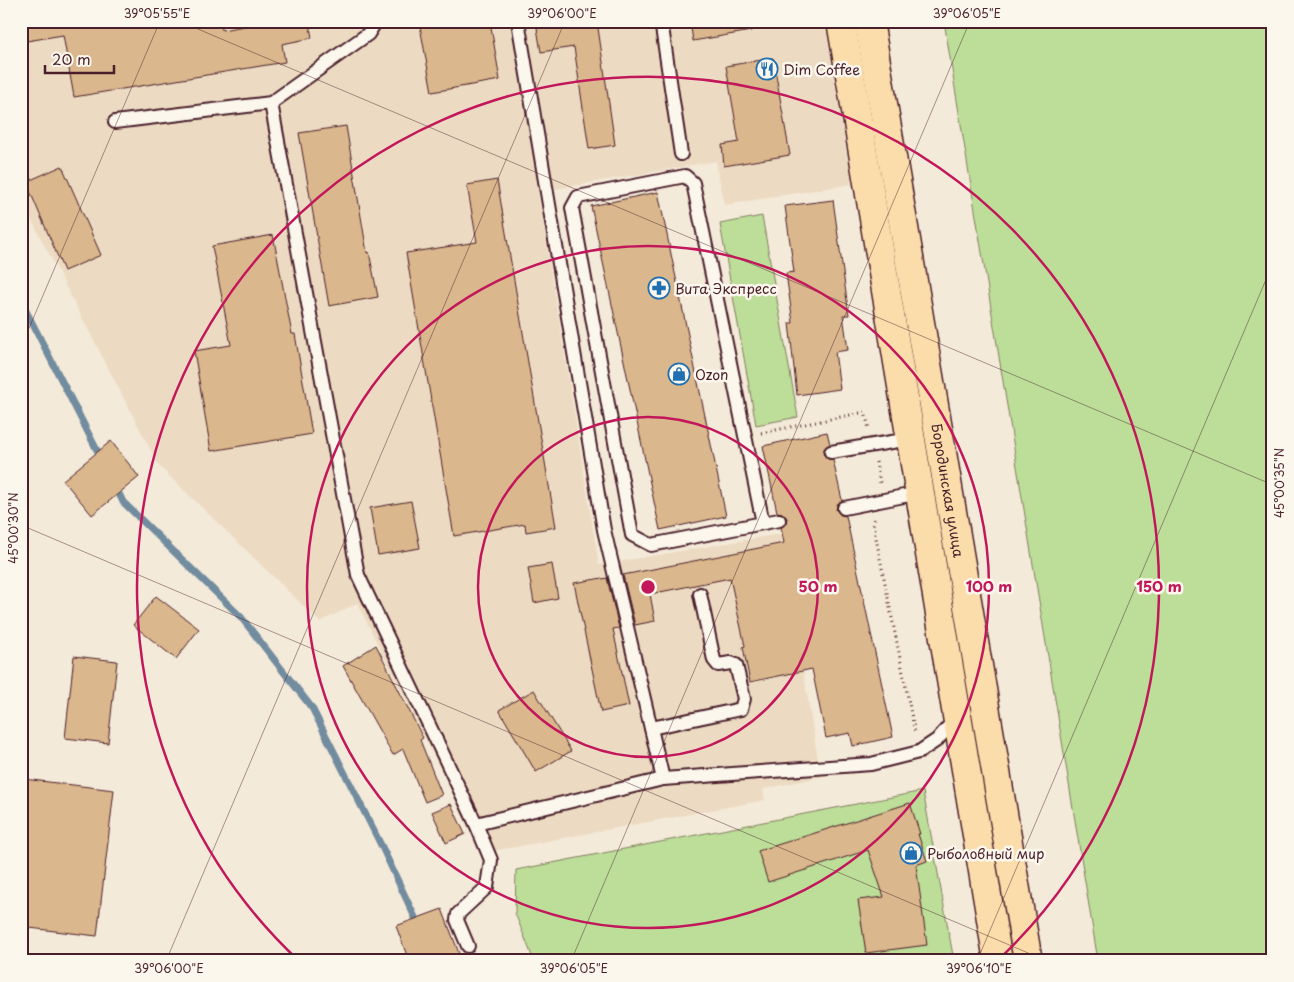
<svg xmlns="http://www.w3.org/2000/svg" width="1294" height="982" viewBox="0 0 1294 982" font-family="'Playpen Sans',sans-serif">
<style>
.built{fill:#ecdbc2}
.green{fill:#bcde98;stroke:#837e62}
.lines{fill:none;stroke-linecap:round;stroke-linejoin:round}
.stream{stroke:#728c9f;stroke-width:7}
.building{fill:#dab78c;stroke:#4a1f2b}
.service-casing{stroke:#4a1f2b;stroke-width:16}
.primary-casing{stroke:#4a1f2b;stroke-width:31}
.path{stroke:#4a1f2b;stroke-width:3;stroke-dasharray:1 4;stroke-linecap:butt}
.service{stroke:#fbf7ec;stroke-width:12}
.primary{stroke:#fbddab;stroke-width:28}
.ticks{fill:none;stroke:#4a1f2b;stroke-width:1;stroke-opacity:0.45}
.ring{fill:none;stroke:#c2185b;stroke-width:2.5}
.labels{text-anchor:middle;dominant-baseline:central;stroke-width:5;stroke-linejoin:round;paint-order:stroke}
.poi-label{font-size:14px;fill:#4a1f2b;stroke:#fbf7ec;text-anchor:start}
.street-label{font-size:14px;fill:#4a1f2b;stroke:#fbf7ec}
.centre{fill:#c2185b;stroke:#fbf7ec;stroke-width:2.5}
.ring-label{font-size:15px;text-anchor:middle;font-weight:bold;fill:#c2185b;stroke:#fbf7ec;stroke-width:5;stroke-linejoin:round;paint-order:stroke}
.neatline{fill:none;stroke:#4a1f2b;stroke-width:2}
.ticks-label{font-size:12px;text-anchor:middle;fill:#4a1f2b}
</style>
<rect width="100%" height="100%" fill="#f4ead9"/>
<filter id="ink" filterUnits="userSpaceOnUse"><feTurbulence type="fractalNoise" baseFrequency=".02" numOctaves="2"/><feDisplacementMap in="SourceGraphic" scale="10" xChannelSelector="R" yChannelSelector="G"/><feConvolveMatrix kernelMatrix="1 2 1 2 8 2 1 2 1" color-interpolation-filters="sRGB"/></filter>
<g filter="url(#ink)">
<polygon class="built" points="21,21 825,21 852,184 724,205 716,161 538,192 599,565 780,534 821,777 763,789 765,800 483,853 357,603 320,622 159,466 21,200"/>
<g class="green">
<polygon points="944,21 1273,21 1273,961 1098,961"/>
<polygon points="762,216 798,417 756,425 720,224"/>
<polygon points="923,791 954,961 534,961 515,913 516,870"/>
</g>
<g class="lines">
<g class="stream">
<polyline points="21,301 102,460"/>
<polyline points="115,485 123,502 241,617 312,708 382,847 419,926"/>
</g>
</g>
<g class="building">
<polygon points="21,21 221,21 222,30 273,21 309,21 312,38 282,44 285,62 74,97 63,35 21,42"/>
<polygon points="419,21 490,21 500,80 432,92"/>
<polygon points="582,21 597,21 615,145 589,149 574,47 541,52 537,28"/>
<polygon points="690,21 750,21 751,31 693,41"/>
<polygon points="773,58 790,155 724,166 722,145 739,142 726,66"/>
<polygon points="346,126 367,253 369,252 378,297 329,306 299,133"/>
<polygon points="62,166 101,255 64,271 26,182"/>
<polygon points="497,180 556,527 526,532 525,524 454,536 406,253 477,242 467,185"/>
<polygon points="658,192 726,516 660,530 591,206"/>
<polygon points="833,200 849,315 843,315 848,350 835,352 840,389 797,395 789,323 793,323 786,273 794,272 785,206"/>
<polygon points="273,235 292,334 295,334 312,434 211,451 194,351 231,345 212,246"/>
<polygon points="827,432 830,444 824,449 823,454 828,459 833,460 842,500 837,505 836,510 841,515 846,516 893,737 853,746 850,733 826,738 812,669 750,682 743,647 745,646 730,578 650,594 655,621 635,625 623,575 784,543 781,528 786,523 787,518 782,513 777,512 763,446"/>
<polygon points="111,441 139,477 92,515 63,480"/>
<polygon points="411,501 420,548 378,555 370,508"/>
<polygon points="552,564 558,598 534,603 528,568"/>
<polygon points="602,578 602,579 607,578 619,628 613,629 629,706 601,712 574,583"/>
<polygon points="156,596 199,629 176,659 133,625"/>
<polygon points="376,645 423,738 420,740 442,795 425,802 403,749 393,755 343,666"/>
<polygon points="74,656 117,661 108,743 65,738"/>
<polygon points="534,690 571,751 536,772 499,710"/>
<polygon points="24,779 114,790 97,936 21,927 21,802"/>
<polygon points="910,803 920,834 918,834 927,861 916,865 927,945 866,953 858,900 884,897 868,850 768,882 758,851"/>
<polygon points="451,804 465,834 446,843 432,812"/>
<polygon points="442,909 462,961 409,961 396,926"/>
</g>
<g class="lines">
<g class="service-casing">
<g id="service">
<polyline points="518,21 604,530 663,779 871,764 919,752 937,740 956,718"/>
<polyline points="661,21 681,154"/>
<polyline points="271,103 358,575 476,824 663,779"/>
<polyline points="115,122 271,103 368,34 376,21"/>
<polygon points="685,176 693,183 763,523 651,545 632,535 572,208 578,197"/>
<polyline points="831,452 910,439"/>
<polyline points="844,508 919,493"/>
<polyline points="763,523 779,520"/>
<polyline points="651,728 741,709 744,699 736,665 731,663 718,665 714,660 700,594"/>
<polyline points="468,946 457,920 458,914 487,887 491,860 476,824"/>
</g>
</g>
<g class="primary-casing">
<g id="primary">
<polyline points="841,21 998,961"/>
<path id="s1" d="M869 21 1028 961"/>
</g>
</g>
<g class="path">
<polyline points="761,433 865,412 869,429"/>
<polyline points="876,462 880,483"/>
<polyline points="874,519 873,523 915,733"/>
</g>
<use href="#service" class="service"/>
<use href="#primary" class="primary"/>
</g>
</g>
<path class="ticks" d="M179 21 1273 485M21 347 160 21M21 525 1047 961M166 961 565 21M571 961 970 21M977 961 1273 263"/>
<g class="ring">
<circle cx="648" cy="587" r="170"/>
<circle cx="648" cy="587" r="341"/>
<path d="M299 961A511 511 0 1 1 997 961"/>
</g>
<defs>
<g id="restaurant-ring" transform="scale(1.125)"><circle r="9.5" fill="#fbf7ec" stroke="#1f6fb2" stroke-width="1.5"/><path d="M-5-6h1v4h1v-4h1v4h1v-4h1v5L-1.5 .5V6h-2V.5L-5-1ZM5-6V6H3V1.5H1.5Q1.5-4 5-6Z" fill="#1f6fb2"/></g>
<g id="pharmacy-ring" transform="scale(1.125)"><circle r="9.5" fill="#fbf7ec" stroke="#1f6fb2" stroke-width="1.5"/><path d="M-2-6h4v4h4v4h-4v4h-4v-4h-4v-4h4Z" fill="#1f6fb2"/></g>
<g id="shop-ring" transform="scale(1.125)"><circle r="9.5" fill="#fbf7ec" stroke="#1f6fb2" stroke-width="1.5"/><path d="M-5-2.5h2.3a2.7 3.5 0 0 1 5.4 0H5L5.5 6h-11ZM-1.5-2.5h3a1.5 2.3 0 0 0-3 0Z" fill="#1f6fb2"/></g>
</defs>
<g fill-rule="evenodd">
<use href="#restaurant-ring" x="767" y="69"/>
<use href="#pharmacy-ring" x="659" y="288"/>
<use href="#shop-ring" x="679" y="374"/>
<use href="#shop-ring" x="911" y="853"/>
</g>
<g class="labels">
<g class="poi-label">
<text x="783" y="69">Dim Coffee</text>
<text x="675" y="288">Вита Экспресс</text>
<text x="695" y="374">Ozon</text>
<text x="927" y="853">Рыболовный мир</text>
</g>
<g class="street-label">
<text stroke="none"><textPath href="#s1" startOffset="476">Бородинская улица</textPath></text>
</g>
</g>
<circle cx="648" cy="587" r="8" class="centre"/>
<g class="ring-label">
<text x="818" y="592">50 m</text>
<text x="989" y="592">100 m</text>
<text x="1159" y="592">150 m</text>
</g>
<rect width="1294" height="982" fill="none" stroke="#fbf7ec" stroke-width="55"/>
<path d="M45 65v8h69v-8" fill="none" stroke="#4a1f2b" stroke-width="2.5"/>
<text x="52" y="65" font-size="15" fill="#4a1f2b" stroke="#fbf7ec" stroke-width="4" paint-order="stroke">20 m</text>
<rect x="28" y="28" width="1238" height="926" class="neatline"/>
<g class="ticks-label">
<text x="157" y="18">39°05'55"E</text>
<text x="562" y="18">39°06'00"E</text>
<text x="967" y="18">39°06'05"E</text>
<text transform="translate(1280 483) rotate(-90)" y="4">45°00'35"N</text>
<text transform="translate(14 528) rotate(-90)" y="4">45°00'30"N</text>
<text x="169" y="973">39°06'00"E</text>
<text x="574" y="973">39°06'05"E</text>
<text x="979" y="973">39°06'10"E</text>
</g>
</svg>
